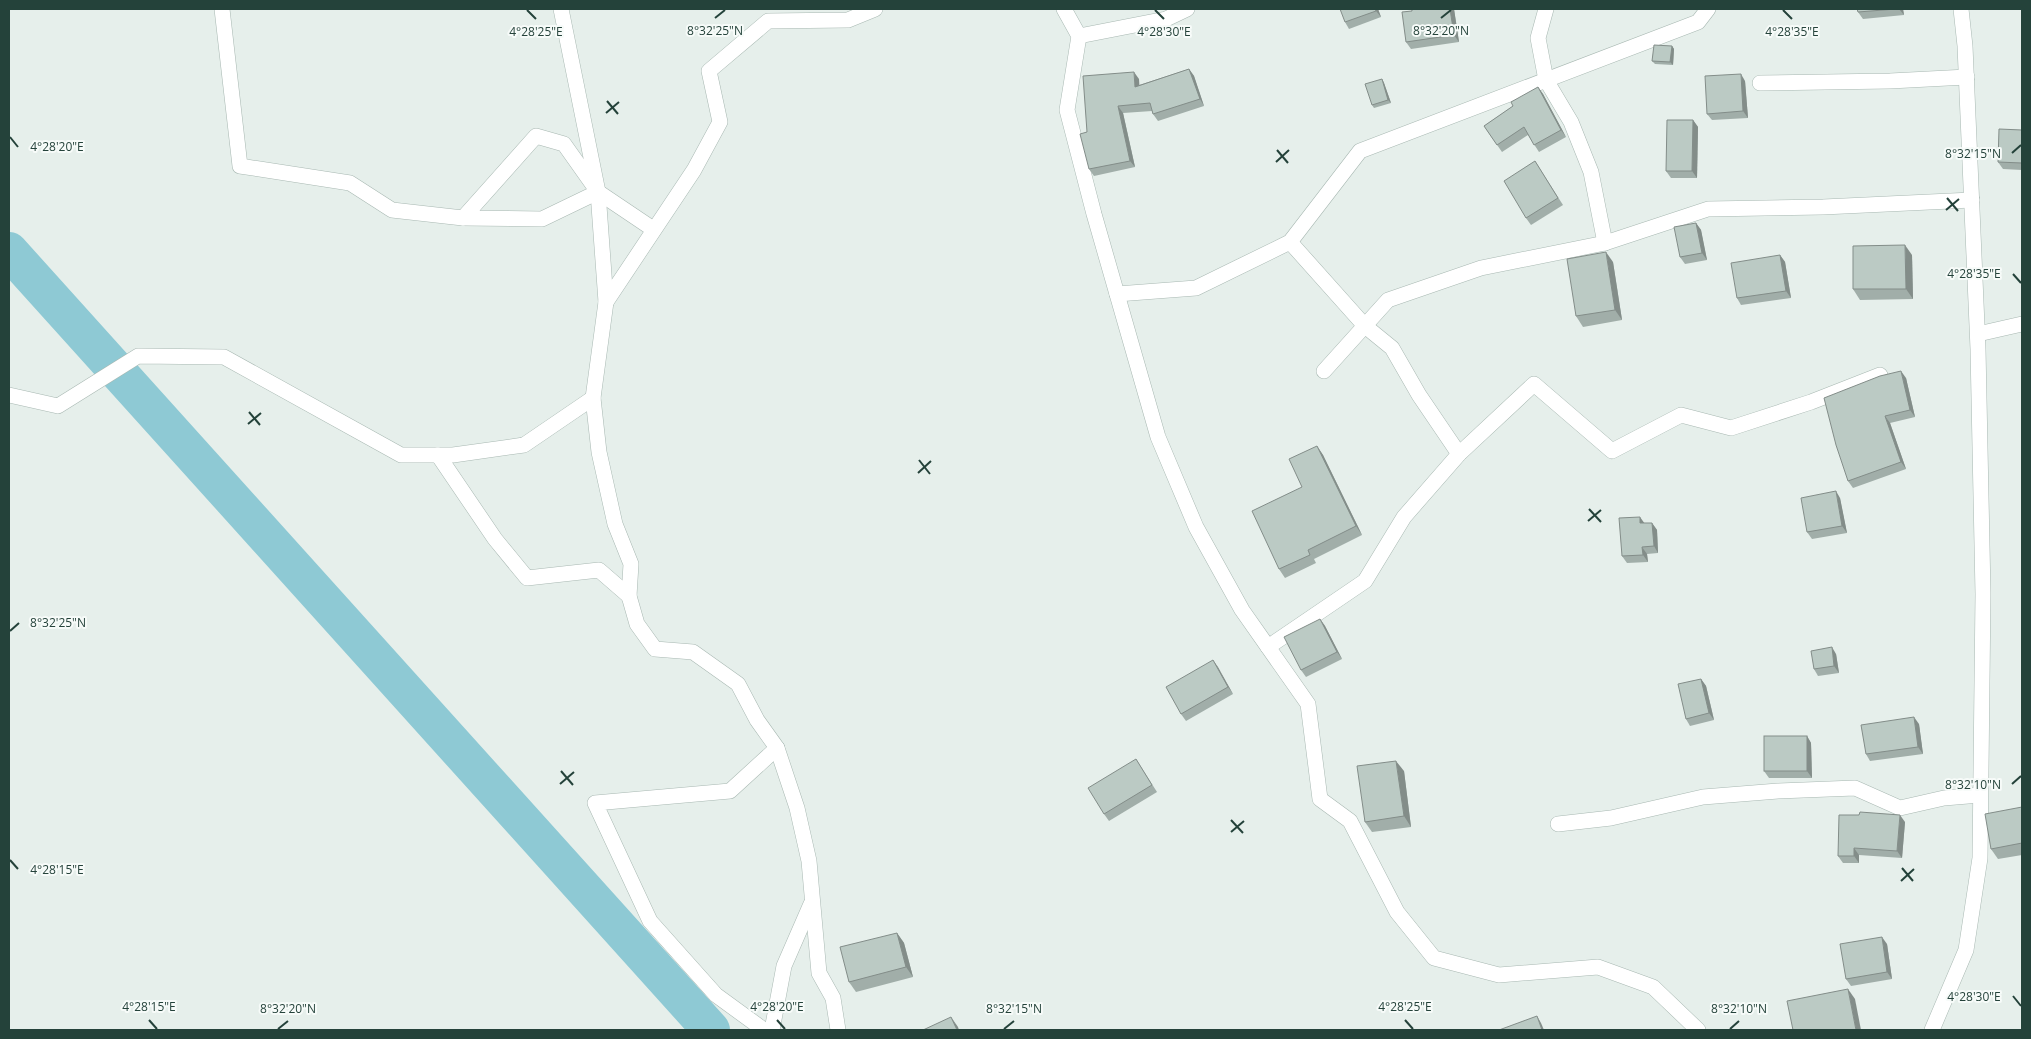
<svg xmlns="http://www.w3.org/2000/svg" width="2031" height="1039" viewBox="0 0 2031 1039" font-family="'Open Sans',sans-serif">
<style>
.lines{fill:none;stroke-linecap:round;stroke-linejoin:round}
.river{stroke:#8ec9d4;stroke-width:38}
.street-casing{stroke:#a8b8b2;stroke-width:16}
.street{stroke:#fff;stroke-width:15}
.wall{fill:#a1aea9}
.shaded-wall{fill:#838d89}
.building{fill:#bbcac4;stroke:#838d89}
.ticks{fill:none;stroke:#24423a;stroke-width:2}
.ticks-label{font-size:12px;text-anchor:middle;fill:#24423a;stroke:#f7fbf9;stroke-width:4;stroke-linejoin:round;paint-order:stroke}
</style>
<rect width="100%" height="100%" fill="#e6efeb"/>
<g class="lines">
<polyline class="river" points="9,251 711,1030"/>
<g class="street-casing">
<g id="street">
<polyline points="222,9 240,166 350,183 392,210 463,218"/>
<polyline points="561,9 598,192 606,302 593,398 599,452 615,524 631,564 629,596 637,624 655,649 693,652 738,684 757,720 777,748 797,808 809,861 819,973 833,998 838,1030"/>
<polyline points="1064,9 1079,36 1067,110 1094,214 1158,437 1196,527 1242,610 1308,704 1320,799 1350,821 1397,912 1434,958 1499,975 1598,967 1653,987 1698,1030"/>
<polyline points="1546,9 1538,38 1546,80 1571,122 1591,172 1605,243"/>
<polyline points="1079,36 1166,19 1187,9"/>
<polyline points="1760,83 1890,81 1967,77"/>
<polyline points="598,192 542,219 463,218 536,136 564,144 598,192 653,229"/>
<polyline points="1117,294 1196,288 1290,242 1360,151 1698,22 1708,9"/>
<polyline points="606,302 694,170 720,122 709,71 768,21 848,20 875,9"/>
<polyline points="1978,334 2022,324"/>
<polyline points="1324,371 1388,300 1481,268 1605,243 1708,209 1823,207 1972,200"/>
<polyline points="9,395 58,406 138,356 224,357 401,455 453,455 524,445 593,398"/>
<polyline points="1459,454 1534,384 1612,451 1681,415 1731,428 1811,402 1880,375"/>
<polyline points="438,455 495,539 527,578 599,570 629,596"/>
<polyline points="1268,647 1365,581 1404,517 1459,454 1419,395 1392,348 1365,326 1290,242"/>
<polyline points="1558,824 1611,818 1703,797 1778,791 1855,788 1900,808 1944,798 1980,795"/>
<polyline points="764,1030 716,995 650,921 595,803 730,791 777,748"/>
<polyline points="772,1030 784,966 811,904"/>
<polyline points="1932,1030 1966,950 1980,858 1983,594 1978,349 1965,46 1961,9"/>
</g>
</g>
<use href="#street" class="street"/>
</g>
<g class="wall">
<polygon points="1378,9 1381,17 1349,29 1345,22"/>
<polygon points="1412,9 1454,9 1459,42 1411,49 1406,42"/>
<polygon points="1857,9 1906,9 1903,9 1904,15 1863,19 1858,12"/>
<polygon points="1672,46 1674,49 1673,65 1655,64 1652,61"/>
<polygon points="1189,69 1194,76 1204,106 1158,121 1153,114 1152,111 1123,113 1135,167 1094,176 1089,169 1087,132 1139,79 1139,85"/>
<polygon points="1382,79 1384,83 1391,103 1374,108 1372,105"/>
<polygon points="1745,81 1748,118 1712,120 1707,114"/>
<polygon points="1538,87 1543,94 1566,137 1539,152 1528,135 1502,152 1484,126 1513,106"/>
<polygon points="1693,120 1698,127 1697,178 1671,178 1666,171"/>
<polygon points="2022,130 2022,170 2003,169 1998,162"/>
<polygon points="1535,161 1563,205 1531,225 1526,218"/>
<polygon points="1696,223 1701,230 1707,260 1685,264 1680,257"/>
<polygon points="1780,255 1785,262 1791,298 1741,305 1737,298"/>
<polygon points="1912,255 1913,299 1860,300 1853,289"/>
<polygon points="1613,262 1622,320 1583,327 1576,316"/>
<polygon points="1906,378 1915,417 1890,423 1906,469 1853,488 1848,481"/>
<polygon points="1317,446 1323,455 1362,535 1314,559 1316,563 1285,578 1279,569 1302,487"/>
<polygon points="1840,498 1847,533 1812,539 1807,532"/>
<polygon points="1645,523 1652,523 1657,530 1658,553 1647,554 1648,562 1627,563 1622,556"/>
<polygon points="1320,619 1325,626 1342,659 1306,677 1301,670"/>
<polygon points="1836,654 1839,673 1818,676 1814,669"/>
<polygon points="1213,660 1233,694 1186,721 1181,714"/>
<polygon points="1701,679 1706,686 1714,720 1690,726 1686,719"/>
<polygon points="1919,724 1923,754 1870,761 1866,754"/>
<polygon points="1807,736 1811,743 1812,778 1769,778 1764,771"/>
<polygon points="1136,759 1157,792 1109,821 1104,814"/>
<polygon points="1404,771 1411,827 1372,832 1365,822"/>
<polygon points="2022,807 2022,855 1998,859 1991,849"/>
<polygon points="1905,822 1902,858 1859,855 1859,863 1843,863 1838,856"/>
<polygon points="897,933 904,943 913,977 856,992 849,982"/>
<polygon points="1887,944 1892,979 1851,986 1846,979"/>
</g>
<g class="shaded-wall">
<polygon points="1375,9 1378,9 1381,17 1376,11"/>
<polygon points="1450,9 1454,9 1459,42 1454,35"/>
<polygon points="1899,9 1903,9 1904,15"/>
<polygon points="1672,46 1674,49 1673,65 1670,62"/>
<polygon points="1189,69 1194,76 1204,106 1200,99"/>
<polygon points="1134,72 1139,79 1140,94 1135,87"/>
<polygon points="1741,74 1745,81 1748,118 1743,111"/>
<polygon points="1382,79 1384,83 1391,103 1388,100"/>
<polygon points="1538,87 1543,94 1566,137 1561,130"/>
<polygon points="1118,106 1123,113 1135,167 1130,161"/>
<polygon points="1693,120 1698,127 1697,178 1692,171"/>
<polygon points="1696,223 1701,230 1707,260 1702,253"/>
<polygon points="1905,245 1912,255 1913,299 1906,289"/>
<polygon points="1606,252 1613,262 1622,320 1615,310"/>
<polygon points="1780,255 1785,262 1791,298 1786,291"/>
<polygon points="1901,371 1906,378 1915,417 1910,410"/>
<polygon points="1885,416 1890,423 1906,469 1901,462"/>
<polygon points="1317,446 1323,455 1362,535 1356,526"/>
<polygon points="1836,491 1840,498 1847,533 1842,526"/>
<polygon points="1640,517 1645,524 1640,523"/>
<polygon points="1652,523 1657,530 1658,553 1654,546"/>
<polygon points="1642,547 1647,554 1648,562 1643,555"/>
<polygon points="1320,619 1325,626 1342,659 1337,652"/>
<polygon points="1832,647 1836,654 1839,673 1834,666"/>
<polygon points="1213,660 1218,667 1233,694 1228,687"/>
<polygon points="1701,679 1706,686 1714,720 1709,713"/>
<polygon points="1914,717 1919,724 1923,754 1918,747"/>
<polygon points="1807,736 1811,743 1812,778 1807,771"/>
<polygon points="1396,761 1404,771 1411,827 1404,816"/>
<polygon points="1900,815 1905,822 1902,858 1897,851"/>
<polygon points="1854,848 1859,855 1859,863 1854,856"/>
<polygon points="897,933 904,943 913,977 906,967"/>
<polygon points="1882,937 1887,944 1892,979 1887,972"/>
<polygon points="1848,989 1855,999 1861,1030 1856,1030"/>
<polygon points="1537,1016 1541,1023 1544,1030 1542,1030"/>
<polygon points="951,1017 958,1027 959,1030 957,1030"/>
</g>
<g class="building">
<polygon points="1340,9 1375,9 1376,11 1345,22"/>
<polygon points="1412,9 1450,9 1454,35 1406,42 1402,12 1412,11"/>
<polygon points="1857,9 1896,9 1858,12"/>
<polygon points="1654,45 1672,46 1670,62 1652,61"/>
<polygon points="1189,69 1200,99 1153,114 1150,103 1118,106 1130,161 1089,169 1080,134 1087,132 1083,76 1134,72 1135,87"/>
<polygon points="1741,74 1743,111 1707,114 1705,76"/>
<polygon points="1382,79 1388,100 1372,105 1365,84"/>
<polygon points="1538,87 1561,130 1534,145 1524,127 1497,145 1484,126 1513,106 1511,102"/>
<polygon points="1667,120 1693,120 1692,171 1666,171"/>
<polygon points="1999,129 2022,130 2022,163 1998,162"/>
<polygon points="1535,161 1558,198 1526,218 1504,181"/>
<polygon points="1696,223 1702,253 1680,257 1674,227"/>
<polygon points="1905,245 1906,289 1853,289 1853,246"/>
<polygon points="1606,252 1615,310 1576,316 1567,259"/>
<polygon points="1780,255 1786,291 1737,298 1731,263"/>
<polygon points="1901,371 1910,410 1885,416 1901,462 1848,481 1836,445 1824,398 1880,376"/>
<polygon points="1317,446 1356,526 1308,550 1310,555 1279,569 1252,511 1302,487 1289,459"/>
<polygon points="1836,491 1842,526 1807,532 1801,498"/>
<polygon points="1640,517 1640,523 1652,523 1654,546 1642,547 1643,555 1622,556 1619,518"/>
<polygon points="1320,619 1337,652 1301,670 1284,637"/>
<polygon points="1832,647 1834,666 1814,669 1811,651"/>
<polygon points="1213,660 1228,687 1181,714 1166,687"/>
<polygon points="1701,679 1709,713 1686,719 1678,684"/>
<polygon points="1914,717 1918,747 1866,754 1861,725"/>
<rect x="1764" y="736" width="43" height="35"/>
<polygon points="1136,759 1152,785 1104,814 1088,788"/>
<polygon points="1396,761 1404,816 1365,822 1357,766"/>
<polygon points="2022,807 2022,843 1991,849 1985,814"/>
<polygon points="1860,812 1900,815 1897,851 1854,848 1854,856 1838,856 1839,815 1859,815"/>
<polygon points="897,933 906,967 849,982 840,947"/>
<polygon points="1882,937 1887,972 1846,979 1840,944"/>
<polygon points="1848,989 1856,1030 1793,1030 1787,1001"/>
<polygon points="1537,1016 1542,1030 1499,1030"/>
<polygon points="951,1017 957,1030 923,1030"/>
</g>
<path class="ticks" d="M527 10 536 19M1155 10 1164 19M1783 10 1792 19M715 18 725 10M1441 18 1451 10M607 101 618 114M606 113 619 102M10 137 18 147M1277 150 1288 163M2012 153 2021 145M1276 162 1289 150M1947 198 1958 211M1946 210 1959 199M2013 274 2021 283M249 412 260 425M248 424 261 413M919 460 930 474M918 473 931 461M1589 509 1601 522M1588 521 1601 510M10 631 19 623M561 771 573 785M560 784 574 772M2012 784 2021 776M1231 820 1243 833M1231 832 1244 821M10 860 18 869M1902 868 1913 881M1901 881 1914 869M2013 996 2021 1006M149 1020 157 1029M777 1020 785 1029M1405 1020 1413 1029M278 1029 288 1021M1004 1029 1014 1021M1730 1029 1739 1021"/>
<g class="ticks-label">
<text x="715" y="35">8°32'25"N</text>
<text x="1441" y="35">8°32'20"N</text>
<text x="536" y="36">4°28'25"E</text>
<text x="1164" y="36">4°28'30"E</text>
<text x="1792" y="36">4°28'35"E</text>
<text x="57" y="151">4°28'20"E</text>
<text x="1973" y="158">8°32'15"N</text>
<text x="1974" y="278">4°28'35"E</text>
<text x="58" y="627">8°32'25"N</text>
<text x="1973" y="789">8°32'10"N</text>
<text x="57" y="874">4°28'15"E</text>
<text x="1974" y="1001">4°28'30"E</text>
<text x="149" y="1011">4°28'15"E</text>
<text x="777" y="1011">4°28'20"E</text>
<text x="1405" y="1011">4°28'25"E</text>
<text x="288" y="1013">8°32'20"N</text>
<text x="1014" y="1013">8°32'15"N</text>
<text x="1739" y="1013">8°32'10"N</text>
</g>
<rect width="2031" height="1039" fill="none" stroke="#24423a" stroke-width="20"/>
</svg>
